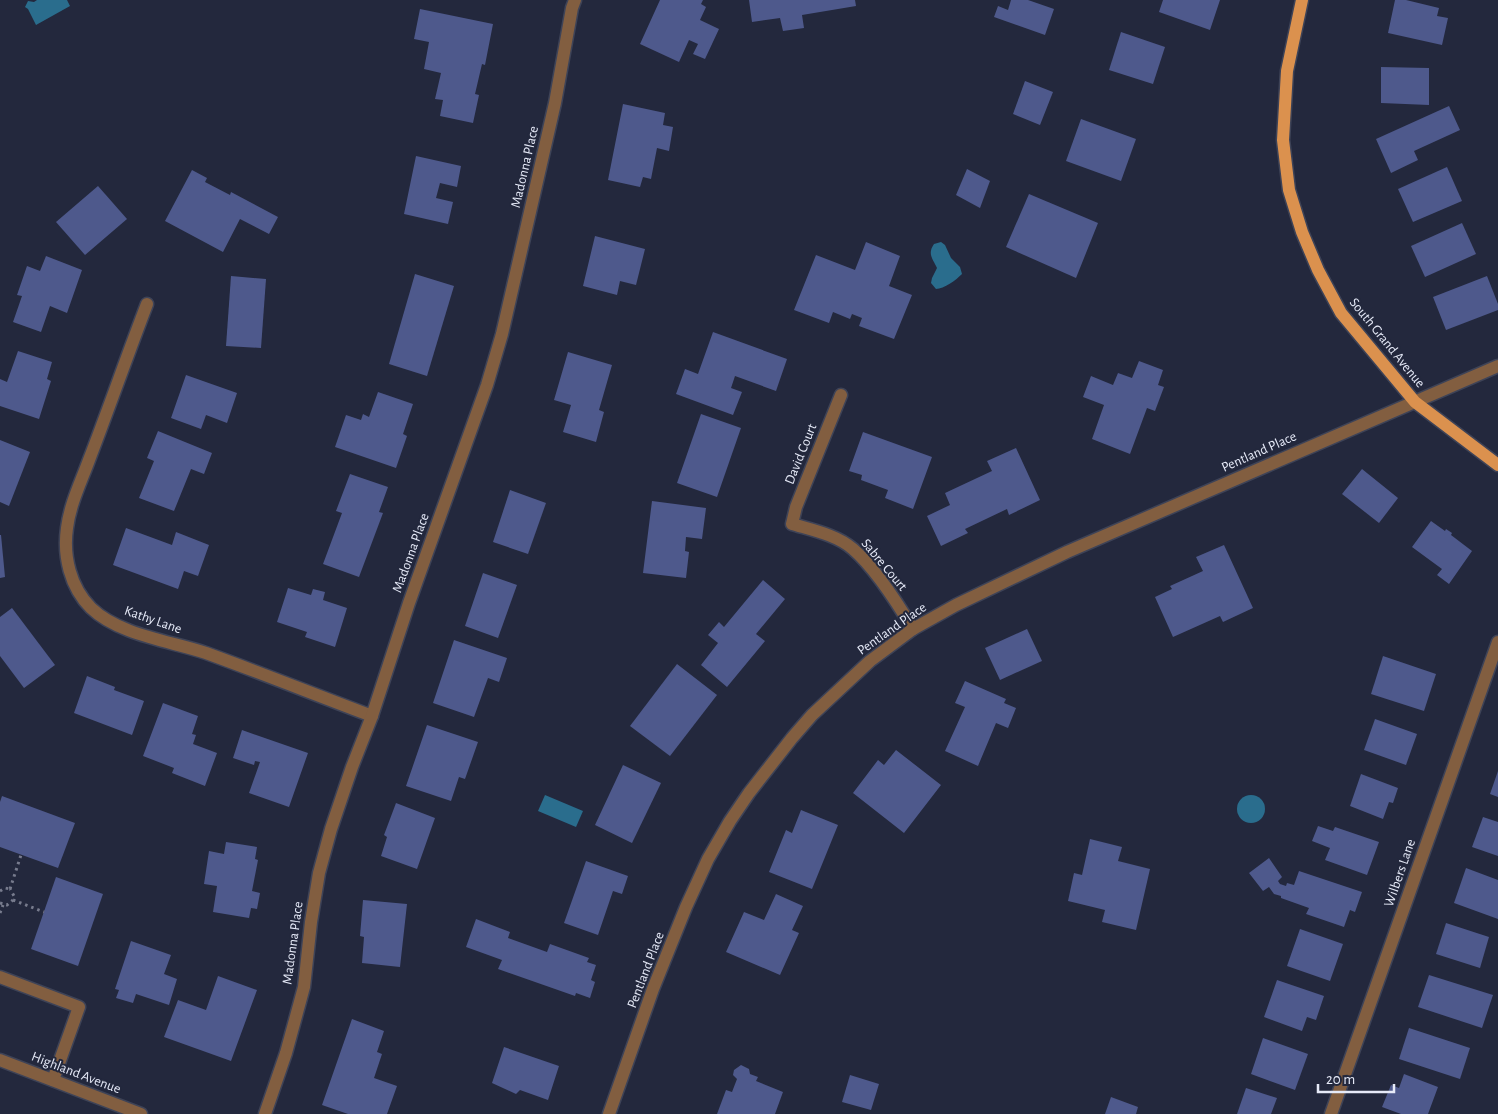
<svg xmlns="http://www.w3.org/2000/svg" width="1498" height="1114" viewBox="0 0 1498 1114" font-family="'Alegreya Sans',sans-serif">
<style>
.water{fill:#2a6d8d}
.building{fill:#4e598c}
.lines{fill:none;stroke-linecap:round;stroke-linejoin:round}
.minor-casing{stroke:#3e4357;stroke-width:15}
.major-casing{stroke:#3e4357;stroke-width:15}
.path{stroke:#777b8d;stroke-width:3;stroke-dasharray:2.5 4;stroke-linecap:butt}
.minor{stroke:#825e40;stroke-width:12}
.major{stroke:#db914e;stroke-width:12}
.labels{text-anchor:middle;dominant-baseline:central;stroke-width:4;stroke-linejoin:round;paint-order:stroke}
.street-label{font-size:14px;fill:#e6eaf8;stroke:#23283d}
</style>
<rect width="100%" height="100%" fill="#23283d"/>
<g class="water">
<polygon points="37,0 67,0 70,6 36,25 28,9 25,7 28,1 34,2"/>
<path d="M941 242 945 245 951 258 960 267 962 274C956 280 944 289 936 289L931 283 932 278 937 268C933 259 927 254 934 244Z"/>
<polygon points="545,795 583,811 576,827 538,811"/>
<circle cx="1251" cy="809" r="14"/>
</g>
<g class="building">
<polygon points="660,0 703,0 701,4 706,7 700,20 719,29 705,59 693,54 698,44 689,40 679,62 640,44"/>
<polygon points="749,0 855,0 856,6 802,15 804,28 783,31 780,18 752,22"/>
<polygon points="1011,0 1028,0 1054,9 1045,35 994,17 998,6 1008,10"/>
<polygon points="1163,0 1220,0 1210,30 1159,12"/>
<polygon points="1395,0 1406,0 1439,8 1437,16 1448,18 1442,45 1388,33"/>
<polygon points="420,9 493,24 485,65 482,64 475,94 479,95 473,123 440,116 443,100 435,99 441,73 424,69 429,42 414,39"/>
<polygon points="1121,32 1165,47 1153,84 1109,70"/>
<polygon points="1381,67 1429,68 1429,105 1381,103"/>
<polygon points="1025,81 1053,92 1040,125 1013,114"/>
<polygon points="623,104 665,113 663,125 673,127 669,151 657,148 651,179 643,177 640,187 608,180"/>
<polygon points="1449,106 1460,130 1414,151 1418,160 1391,173 1376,139"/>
<polygon points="1081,119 1136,139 1121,181 1066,161"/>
<polygon points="416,156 461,166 457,187 440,183 436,198 453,202 448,224 404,214"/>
<polygon points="1447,167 1462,201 1413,222 1398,189"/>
<polygon points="967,169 990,181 980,208 956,195"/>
<polygon points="192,170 207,178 205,182 230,195 231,192 278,217 269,234 240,219 223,252 165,221"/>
<polygon points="98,186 127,219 85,255 56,222"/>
<polygon points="1029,194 1098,223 1076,278 1006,247"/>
<polygon points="1462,223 1476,254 1425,277 1411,246"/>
<polygon points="595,236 645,249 636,285 620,281 617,295 583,286"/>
<polygon points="866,242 900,256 889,286 912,295 894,339 859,326 862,318 852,314 850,319 833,312 829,323 794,310 816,255 855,270"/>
<polygon points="46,256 82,270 67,313 50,306 41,332 13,322 22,296 17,295 27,266 40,271"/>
<polygon points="415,274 454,286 427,376 389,364"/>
<polygon points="231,276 266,279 261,348 226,346"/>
<polygon points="1487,276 1498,304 1498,310 1446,330 1433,297"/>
<polygon points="713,332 787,359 776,391 735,376 731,388 742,392 733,415 676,394 685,369 698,374"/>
<polygon points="18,351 52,362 47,379 51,381 39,419 0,406 0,379 7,382"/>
<polygon points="568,352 612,365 599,410 604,412 596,442 563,432 571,405 554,400"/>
<polygon points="1139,361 1163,370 1158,385 1164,387 1155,411 1147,408 1130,454 1092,439 1104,405 1083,397 1091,376 1113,385 1118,373 1132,378"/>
<polygon points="186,375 237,393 227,423 206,415 201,429 171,418"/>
<polygon points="378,392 413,404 403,434 407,436 396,468 335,447 346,415 361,420 363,414 369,417"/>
<polygon points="701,414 741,428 717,497 677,483"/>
<polygon points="158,431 212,453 204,474 191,469 174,511 139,498 154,461 147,458"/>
<polygon points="863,432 932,457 913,509 885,498 888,490 861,480 862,475 849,471"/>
<polygon points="0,440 30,452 9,506 0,502"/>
<polygon points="1016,448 1040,500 1009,515 1007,509 965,529 968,533 941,546 927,516 950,505 945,493 992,471 987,461"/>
<polygon points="1362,469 1398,498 1379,523 1342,494"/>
<polygon points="350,474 388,487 379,512 383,513 359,577 323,564 342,513 336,511"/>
<polygon points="510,490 546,503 528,554 493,542"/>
<polygon points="652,501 706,508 702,539 686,537 685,551 689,552 686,578 643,573"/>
<polygon points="1431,521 1445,531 1446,529 1452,533 1451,535 1472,551 1449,584 1437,575 1442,569 1412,547"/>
<polygon points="126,528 172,545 176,532 209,545 198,576 184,571 178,589 113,565"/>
<polygon points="0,535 1,535 5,577 0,578"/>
<polygon points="1224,545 1253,608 1223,622 1220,616 1173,637 1155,597 1172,589 1170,586 1203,571 1196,557"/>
<polygon points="483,573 517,585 498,638 465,626"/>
<polygon points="763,580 785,599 756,634 765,641 727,687 701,665 718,643 708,635 719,622 724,627"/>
<polygon points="288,588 311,595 313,589 325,592 323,600 347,608 335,647 305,637 307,632 277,622"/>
<polygon points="12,608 55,665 24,688 0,656 0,617"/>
<polygon points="1027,629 1042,661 1000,680 985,648"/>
<polygon points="454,640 507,658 499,682 488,678 474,717 433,703"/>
<polygon points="1383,656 1436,674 1424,711 1371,694"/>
<polygon points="677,664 717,695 670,756 630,726"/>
<polygon points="87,676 115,687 114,690 144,701 132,735 74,713"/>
<polygon points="965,681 1006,699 1004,703 1016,708 1008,728 996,723 978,766 945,751 965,707 955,703"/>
<polygon points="163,703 198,716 192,734 196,735 193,744 217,753 205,786 172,773 174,768 143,756"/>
<polygon points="1375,719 1417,734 1406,765 1364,750"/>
<polygon points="427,725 478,742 465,779 459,777 451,801 406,786"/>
<polygon points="242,730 308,753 289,807 249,793 260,762 255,761 254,765 233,758"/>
<polygon points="896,750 941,785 904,833 853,793 878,760 884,765"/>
<polygon points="623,765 661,783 632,843 595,825"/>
<polygon points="1498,771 1498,797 1490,794"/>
<polygon points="1361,774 1398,788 1393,803 1389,802 1383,819 1350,806"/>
<polygon points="2,796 75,823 58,868 0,847 0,802"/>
<polygon points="396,803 435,818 417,869 381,856 387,837 384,835"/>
<polygon points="801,810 838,825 812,889 769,872 786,830 792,833"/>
<polygon points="1483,817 1498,822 1498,856 1472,847"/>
<polygon points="1318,826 1333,831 1335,827 1379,842 1367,875 1325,860 1330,848 1312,841"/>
<polygon points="1090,839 1122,847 1118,861 1150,869 1136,930 1102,922 1105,910 1068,901 1074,873 1082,875"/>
<polygon points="226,842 257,847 255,859 258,860 252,891 260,893 257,909 251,908 249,918 213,912 217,886 204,884 209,851 224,854"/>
<polygon points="1269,858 1282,877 1278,881 1280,884 1286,886 1287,883 1294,885 1299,871 1362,892 1355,912 1350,910 1344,927 1306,914 1309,908 1281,898 1281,896 1274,894 1269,887 1263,891 1249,873"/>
<polygon points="586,861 628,876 622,894 613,891 598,935 564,923"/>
<polygon points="1466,868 1498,880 1498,919 1454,903"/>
<polygon points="56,877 103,894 78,966 31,949"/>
<polygon points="776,894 803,906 792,930 799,933 780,975 726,952 744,912 764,920"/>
<polygon points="363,900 407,904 400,967 362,963 364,937 360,936"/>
<polygon points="476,919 510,932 508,938 547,952 550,944 589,958 587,962 596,965 591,980 595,982 590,998 576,993 575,996 498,969 502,960 466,947"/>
<polygon points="1446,923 1489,937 1480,968 1436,954"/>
<polygon points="1300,929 1343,944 1330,981 1287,966"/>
<polygon points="131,941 171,955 164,974 177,979 169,1005 136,994 133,1003 116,998 119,990 115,989"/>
<polygon points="1429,975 1493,995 1482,1028 1418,1007"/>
<polygon points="218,976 257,990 231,1061 164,1037 178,1000 206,1010"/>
<polygon points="1277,980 1324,996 1316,1020 1307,1017 1302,1031 1264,1017"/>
<polygon points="352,1019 384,1031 377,1052 382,1054 374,1078 397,1086 387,1114 348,1114 322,1105"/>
<polygon points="1409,1028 1470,1048 1460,1079 1399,1059"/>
<polygon points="1263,1038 1308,1054 1295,1090 1251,1074"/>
<polygon points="504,1047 559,1066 548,1100 520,1090 516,1094 492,1083"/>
<polygon points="741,1065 749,1069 750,1074 758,1077 756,1081 783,1092 775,1114 717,1114 726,1090 732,1092 737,1079 733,1075 734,1070"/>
<polygon points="1404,1074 1438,1087 1428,1114 1401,1114 1382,1107 1391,1085 1399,1088"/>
<polygon points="850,1075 879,1084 871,1110 842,1102"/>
<polygon points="1246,1088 1277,1098 1271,1114 1237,1114"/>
<polygon points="1111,1097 1138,1107 1136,1114 1105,1114"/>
</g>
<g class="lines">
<g class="minor-casing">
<g id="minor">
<path d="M147 304C127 356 109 408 89 460 81 482 70 504 67 528 63 556 70 587 91 608 119 635 170 641 206 653 261 673 316 695 372 716"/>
<path d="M841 395 796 507 792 524C812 530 837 535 853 549 875 568 898 604 913 629"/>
<polyline points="0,977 79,1007 53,1080"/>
<polyline points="0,1060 141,1114"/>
<polyline points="265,1114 286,1053 304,987 311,922 319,873 331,829 352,767 372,716 409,603 487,385 502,334 555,103 572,8 575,0"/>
<polyline points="609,1114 653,989 686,907 708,859 730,821 749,793 792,738 812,715 870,661 913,629 956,605 1067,552 1498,366"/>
<polyline points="1331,1114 1498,642"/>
</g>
</g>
<g class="major-casing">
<polyline id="major" points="1302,0 1287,71 1283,140 1289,190 1302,232 1318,270 1341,313 1415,402 1498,465"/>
</g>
<g class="path">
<polyline points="10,889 21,855"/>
<polyline points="0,891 5,888 10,889"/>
<polyline points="13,900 44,912"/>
<polyline points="0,903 7,905 13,900 14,896 10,889"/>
<polyline points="0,913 3,905"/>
</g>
<use href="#minor" class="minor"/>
<use href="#major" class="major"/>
</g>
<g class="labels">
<g class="street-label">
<text transform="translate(525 167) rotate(-77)">Madonna Place</text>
<text transform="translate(1387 343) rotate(51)">South Grand Avenue</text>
<text transform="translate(1259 452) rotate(-24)">Pentland Place</text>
<text transform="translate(801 454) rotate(-68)">David Court</text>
<text transform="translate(411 553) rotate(-70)">Madonna Place</text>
<text transform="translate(884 565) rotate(50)">Sabre Court</text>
<text transform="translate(153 620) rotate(19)">Kathy Lane</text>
<text transform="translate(892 629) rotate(-35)">Pentland Place</text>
<text transform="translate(1400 873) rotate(-71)">Wilbers Lane</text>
<text transform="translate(293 943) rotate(-82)">Madonna Place</text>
<text transform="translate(646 970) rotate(-69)">Pentland Place</text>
<text transform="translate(76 1073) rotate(21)">Highland Avenue</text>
</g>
</g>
<path d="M1318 1084v8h76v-8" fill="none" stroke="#e6eaf8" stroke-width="2.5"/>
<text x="1326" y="1084" font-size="15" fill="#e6eaf8" stroke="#23283d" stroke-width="4" paint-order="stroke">20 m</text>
</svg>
